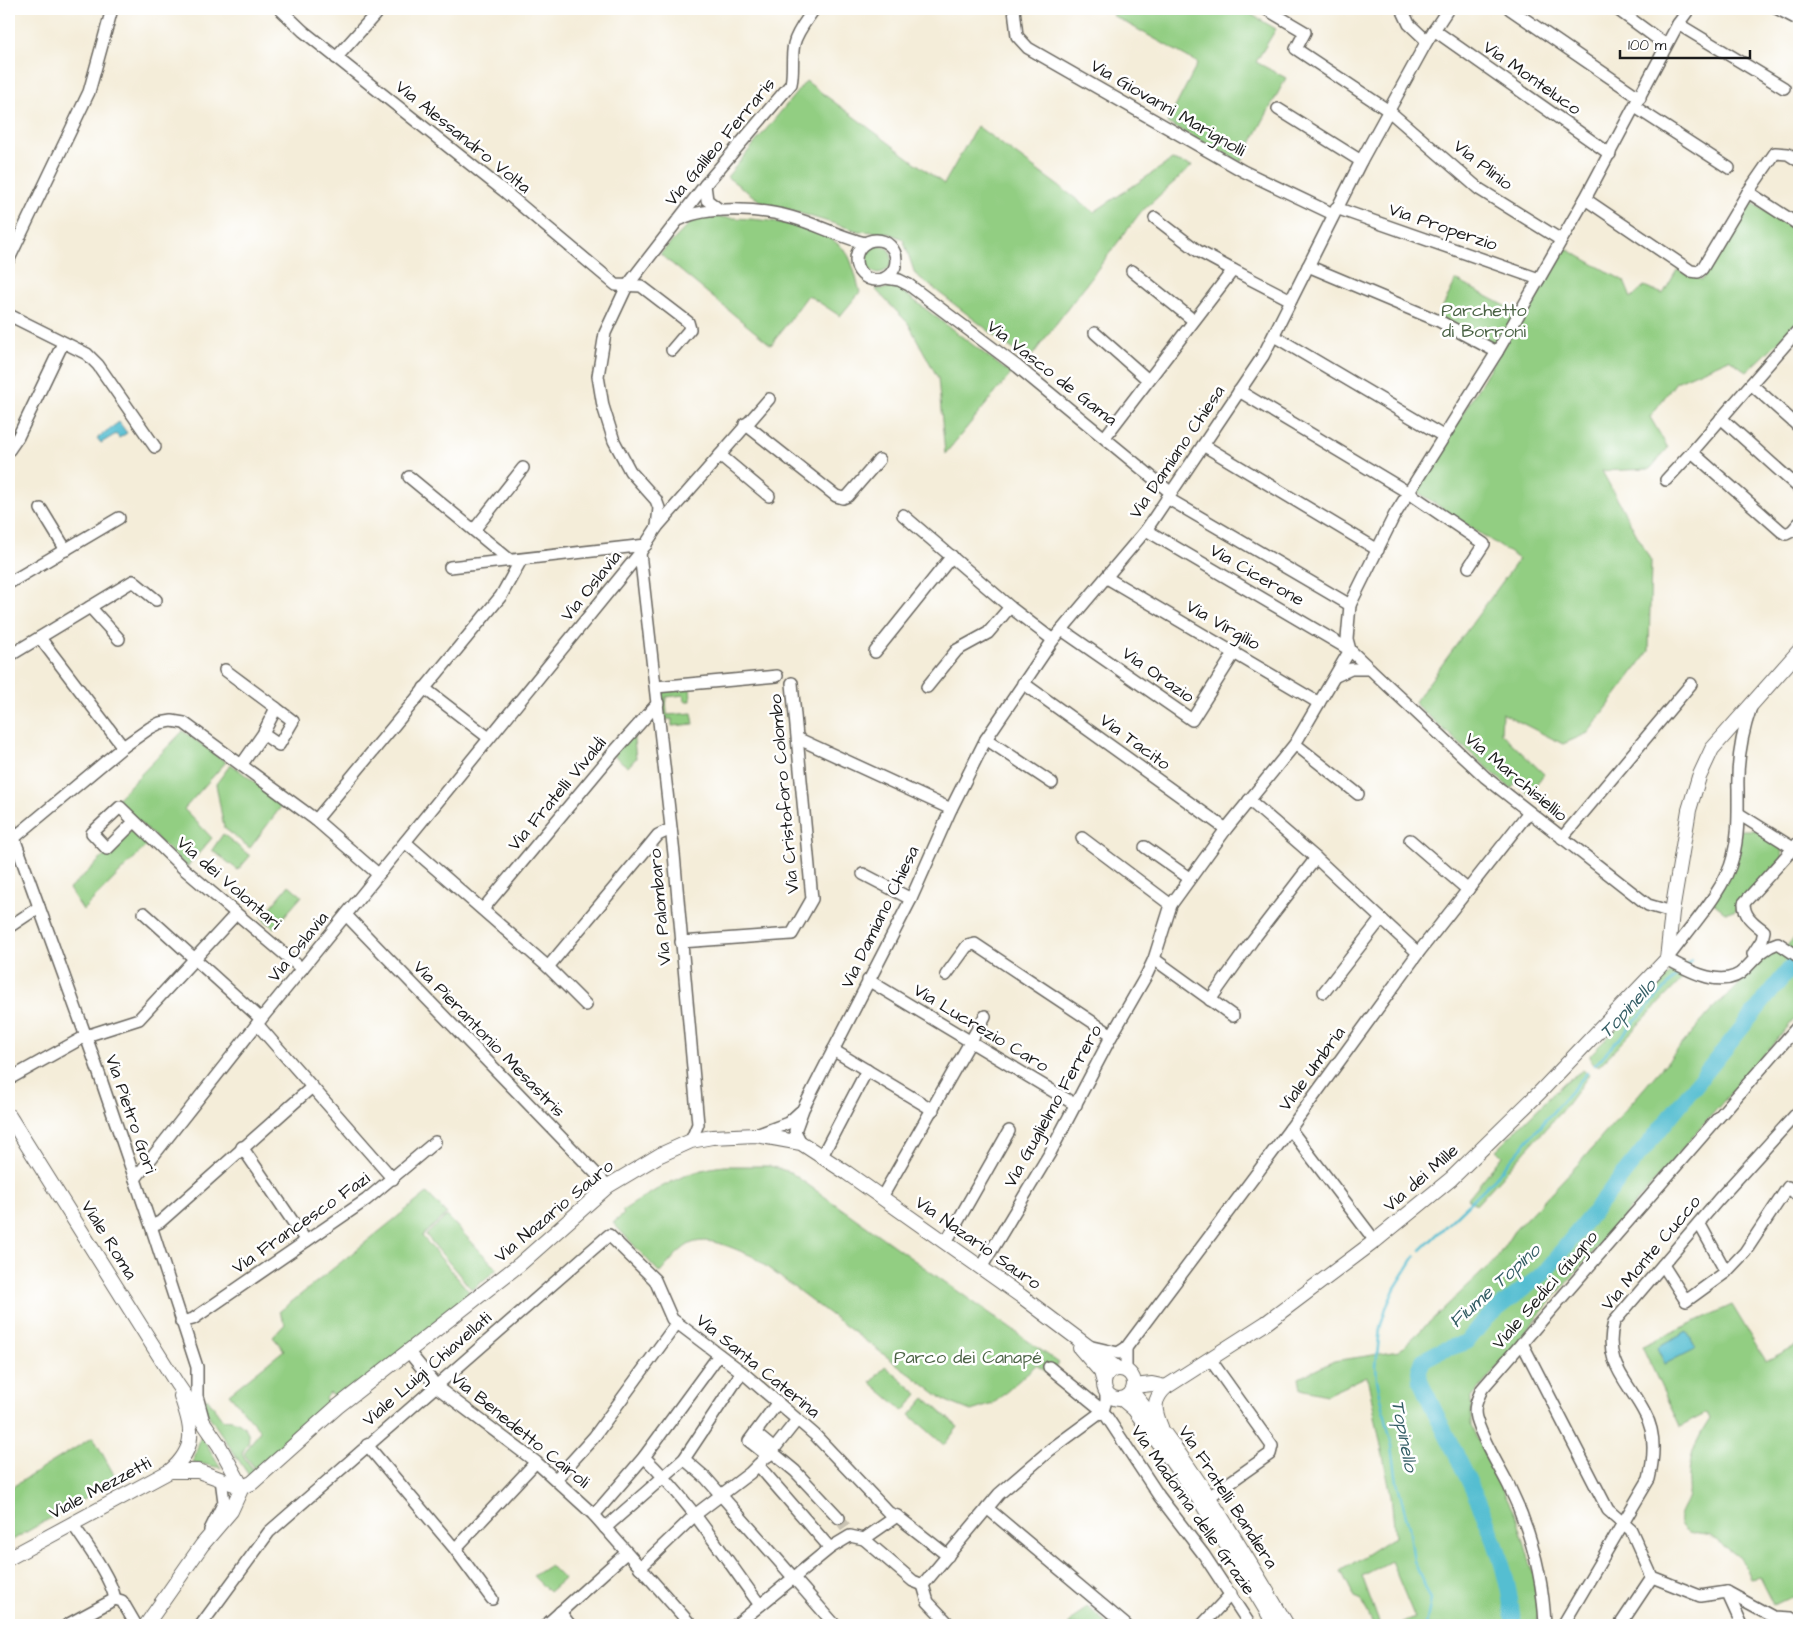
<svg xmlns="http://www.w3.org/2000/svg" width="1808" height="1634" viewBox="0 0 1808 1634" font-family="'Architects Daughter',sans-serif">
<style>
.green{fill:#92ce82;stroke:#57754f}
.water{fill:#55bed1;stroke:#386d76}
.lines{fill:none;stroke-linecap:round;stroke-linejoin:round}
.stream{stroke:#55bed1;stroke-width:2.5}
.river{stroke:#55bed1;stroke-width:16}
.minor-tunnel{stroke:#c9c3b3;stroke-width:11;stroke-dasharray:11 5.5;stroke-linecap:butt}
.minor-casing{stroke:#68655e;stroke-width:14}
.major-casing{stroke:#68655e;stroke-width:16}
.minor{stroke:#fff;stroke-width:11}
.major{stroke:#fff;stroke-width:14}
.labels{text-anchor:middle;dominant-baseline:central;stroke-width:5;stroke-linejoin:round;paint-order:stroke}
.street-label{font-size:18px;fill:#1c1c1c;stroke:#fff}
.park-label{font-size:18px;fill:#4b6345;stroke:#fff}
.water-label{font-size:19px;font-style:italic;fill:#335d64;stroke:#fff}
</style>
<rect width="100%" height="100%" fill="#fff"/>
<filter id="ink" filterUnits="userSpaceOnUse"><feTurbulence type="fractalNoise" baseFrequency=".02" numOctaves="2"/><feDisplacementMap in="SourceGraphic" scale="10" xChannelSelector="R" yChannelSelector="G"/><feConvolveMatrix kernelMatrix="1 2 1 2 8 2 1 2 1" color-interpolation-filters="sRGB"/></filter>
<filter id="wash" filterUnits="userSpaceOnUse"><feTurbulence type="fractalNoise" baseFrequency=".0096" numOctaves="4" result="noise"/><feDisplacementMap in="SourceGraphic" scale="20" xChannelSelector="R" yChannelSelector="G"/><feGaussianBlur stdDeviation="1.12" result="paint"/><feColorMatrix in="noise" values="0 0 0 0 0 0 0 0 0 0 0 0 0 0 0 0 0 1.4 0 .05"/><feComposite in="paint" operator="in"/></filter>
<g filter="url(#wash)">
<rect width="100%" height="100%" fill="#f4edd9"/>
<g class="green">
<polygon points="1117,9 1242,9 1276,29 1256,62 1286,78 1241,162 1167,123 1198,63 1112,15"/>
<polygon points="806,81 944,184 977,126 1094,212 1172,160 1192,166 1140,213 1028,361 915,274 903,239 888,233 858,231 760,201 727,177"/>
<polygon points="1751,202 1799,233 1799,322 1747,372 1729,359 1676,382 1650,417 1668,448 1650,469 1602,471 1651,561 1649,651 1588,733 1563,744 1502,713 1501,733 1544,774 1529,794 1516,783 1511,789 1414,703 1519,559 1416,491 1563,247 1624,281 1631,298 1644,286 1663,294 1677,270 1702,280"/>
<path d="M715 217C751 219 821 220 846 252 852 259 857 282 860 292L840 316 808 295 771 345 660 254 695 218Z"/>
<circle cx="878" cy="259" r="14"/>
<polygon points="1456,280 1519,313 1497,352 1436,320"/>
<polygon points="898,288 1011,374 945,454 938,378 908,323 875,289"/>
<polygon points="690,685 691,701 685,701 684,695 666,697 667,715 692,713 694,724 672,726 672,719 661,720 658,688"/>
<polygon points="183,731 226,762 184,809 212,838 187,867 116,800"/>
<polygon points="633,732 636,758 628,767 613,755"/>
<polygon points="231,764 283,804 250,848 224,828 216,784"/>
<polygon points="135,827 151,841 83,910 69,889"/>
<polygon points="1741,830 1756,830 1780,842 1783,857 1735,911 1725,912 1712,902"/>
<polygon points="223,834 250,856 238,870 212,850"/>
<polygon points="289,885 302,896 274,928 262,918"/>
<polygon points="1799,930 1799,1014 1550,1302 1471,1399 1471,1426 1518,1521 1536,1583 1538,1625 1399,1625 1415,1618 1391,1561 1362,1576 1380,1625 1373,1625 1362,1601 1355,1598 1341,1571 1395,1536 1391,1496 1367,1376 1326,1395 1301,1389 1299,1378 1334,1361 1399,1351 1496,1259 1514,1231 1581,1161 1717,1004 1731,993 1770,951 1782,953"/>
<polygon points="1679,969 1685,976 1600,1065 1597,1066 1591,1062 1590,1055 1674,970"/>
<polygon points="1583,1070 1589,1075 1566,1106 1476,1205 1468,1198 1502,1156 1496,1150 1564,1083"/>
<path d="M725 1166H770L790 1172 1059 1363 1050 1374 1036 1365 993 1404 971 1411 946 1401 752 1256C734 1249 707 1234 688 1245 678 1251 668 1264 660 1273L613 1223 624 1214 622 1211C653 1191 687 1169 725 1166Z"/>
<polygon points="427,1193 447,1214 422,1236 471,1294 338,1403 330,1393 325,1398 333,1408 258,1472 244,1454 260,1430 229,1394 284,1350 273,1337 285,1324 279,1312"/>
<polygon points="447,1216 497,1269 472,1290 426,1235"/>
<path d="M1732 1305 1766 1361 1799 1344V1593L1774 1605 1760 1577 1750 1579C1747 1572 1744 1564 1740 1558 1738 1556 1712 1537 1710 1536 1701 1533 1691 1535 1684 1529 1672 1518 1688 1505 1689 1494 1690 1488 1688 1481 1689 1475 1690 1453 1698 1437 1710 1419L1707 1413 1680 1427 1642 1346Z"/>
<polygon points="885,1366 918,1394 904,1411 871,1383"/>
<path d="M207 1398 223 1420C235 1417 253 1428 248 1443 246 1447 243 1450 242 1454L255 1472 250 1477 201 1404Z"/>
<polygon points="925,1398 958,1427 944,1445 910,1415"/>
<polygon points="201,1435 221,1468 193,1462"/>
<polygon points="93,1437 117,1480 9,1542 9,1489"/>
<polygon points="550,1565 564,1579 549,1592 533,1576"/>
<polygon points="1087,1606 1108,1625 1068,1625"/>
</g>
<g class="water">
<polygon points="119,422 127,433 119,438 116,434 101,443 97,438"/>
<polygon points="1687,1332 1696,1348 1665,1364 1657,1348"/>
</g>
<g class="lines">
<g class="stream">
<polyline points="1687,965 1691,960"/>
<polyline points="1595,1065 1681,971"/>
<polyline points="1421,1250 1493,1180 1587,1073"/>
<polyline points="1415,1256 1395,1288 1386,1308 1380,1328 1376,1366 1377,1380 1392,1446 1397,1482 1409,1527 1414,1561 1431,1600 1426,1625"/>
</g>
<path class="river" d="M1513 1625C1508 1539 1454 1457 1420 1380L1419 1371 1423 1360 1438 1352 1467 1342 1486 1318 1544 1273 1799 957"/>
</g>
</g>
<g filter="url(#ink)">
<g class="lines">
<polyline class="minor-tunnel" points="839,1518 849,1532"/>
<g class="minor-casing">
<g id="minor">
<polyline points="280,9 303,31 504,191 616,285 641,286 688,322 690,329 672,350"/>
<polyline points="1014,9 1017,36 1028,48 1243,171 1333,214"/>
<polyline points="1266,9 1305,32 1296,49 1389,111 1479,189 1561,240"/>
<polyline points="1402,9 1409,24 1427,41"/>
<polyline points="1510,9 1640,98"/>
<polyline points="1617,9 1666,45"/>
<polyline points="1778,9 1799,20"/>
<polyline points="1678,24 1784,88"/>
<polyline points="1434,30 1610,154"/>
<polyline points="336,58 380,9"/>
<polyline points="1635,107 1729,168"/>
<polyline points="1278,109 1361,161"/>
<polyline points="705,185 707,200 720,210"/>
<polyline points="1748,192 1799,225"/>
<polyline points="1585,199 1691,271 1698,272 1702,269 1748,192 1775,153 1788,154 1799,161"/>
<polyline points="1336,208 1539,279"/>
<polyline points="1155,218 1198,251 1233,270"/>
<path d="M681 219C708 205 762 209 791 217 816 224 840 237 865 243"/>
<circle cx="876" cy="260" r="20"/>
<polyline points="9,259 89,92 112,9"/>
<polyline points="1308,266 1439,321 1497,352"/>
<polyline points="1132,271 1193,320"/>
<polyline points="886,278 899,280 909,285 1018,367 1170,492"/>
<polyline points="9,315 87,354 98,365 155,447"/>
<polyline points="1799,329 1751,384 1799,427"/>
<polyline points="1095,333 1147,379"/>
<polyline points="1274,336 1443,436"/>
<polyline points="1751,384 1692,452 1781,531 1786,534 1792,531 1799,523"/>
<polyline points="1239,391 1409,493 1484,544 1469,567"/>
<polyline points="1721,418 1799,488"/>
<polyline points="745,424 836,496 843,498 848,496 879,460"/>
<polyline points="1105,437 1233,270 1291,300"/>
<polyline points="1203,445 1378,550"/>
<polyline points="9,450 18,437 63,343"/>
<polyline points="720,455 769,496"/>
<polyline points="409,477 511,561"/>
<polyline points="1666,480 1692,452"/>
<polyline points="1167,498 1350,605"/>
<polyline points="41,509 66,550"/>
<polyline points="903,515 1010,607 1053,640"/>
<path d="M657 527 659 508 656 500 630 471 614 441 603 406 598 376 605 333 627 286 705 185 791 84C794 71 791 57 794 44 797 31 807 20 814 9"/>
<polyline points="474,530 523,468"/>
<polyline points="1146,530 1350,650 1485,777 1648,905 1672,912"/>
<polyline points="640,553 674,854 698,1124 691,1141"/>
<polyline points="450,567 646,545"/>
<polyline points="1107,578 1319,703"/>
<polyline points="9,583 119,518"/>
<polyline points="90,607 119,639"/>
<polyline points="1062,630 1192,720 1235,652"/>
<polyline points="40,638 123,747"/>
<polyline points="875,652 952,556"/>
<polyline points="9,656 133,581 156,600"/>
<polyline points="225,670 276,708"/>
<polyline points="1336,676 1351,669 1370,669"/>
<polyline points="1023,683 1226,829"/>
<polyline points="656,687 777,676"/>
<polyline points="927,687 957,650 988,633 1010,607"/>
<polyline points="424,688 489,738"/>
<path d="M1751 707C1742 733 1737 761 1738 789 1738 813 1739 834 1733 857 1725 891 1687 931 1667 959 1689 971 1725 991 1745 969 1756 958 1763 948 1778 943L1799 957"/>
<polyline points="799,739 951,809"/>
<polyline points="986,739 1052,783"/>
<polyline points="1295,744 1358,794"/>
<polyline points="242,764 263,734 276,708 293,721 279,745 263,734"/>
<polyline points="1249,800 1316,858 1418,953"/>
<polyline points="1739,814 1793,848"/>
<polyline points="316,820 501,596 521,560"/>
<polyline points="134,822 107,849 92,833 120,807 184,869 302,969"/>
<polyline points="9,824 93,1056 151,1226 197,1367 197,1396 203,1418"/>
<polyline points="14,838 123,747 150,728 160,723 172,721 184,723 316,820 378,874"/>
<polyline points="1082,838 1171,905"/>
<polyline points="1562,838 1691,684"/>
<polyline points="1410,840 1468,890"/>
<polyline points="405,842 548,967 649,846 658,835 671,829"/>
<polyline points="1145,847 1189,878"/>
<polyline points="863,874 911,899"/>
<polyline points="483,909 614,752 658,703"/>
<polyline points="144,913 261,1019"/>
<polyline points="346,915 608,1186"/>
<polyline points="9,927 39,907"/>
<polyline points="681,942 792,934 812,899 792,683"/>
<path d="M1753 954 1762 940 1764 931C1754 923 1744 917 1744 903L1799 842"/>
<polyline points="1154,959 1233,1016"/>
<polyline points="548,967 586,1005"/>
<polyline points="946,975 967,946 975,944 1112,1035"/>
<polyline points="868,980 1076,1105"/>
<polyline points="1324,992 1381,919"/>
<polyline points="1210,1000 1252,941 1316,858"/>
<polyline points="257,1024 393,1179"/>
<polyline points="833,1050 933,1110"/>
<polyline points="9,1079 86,1036 139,1019 236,914"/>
<polyline points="1290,1129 1375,1241"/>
<polyline points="756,1135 788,1123 800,1112"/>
<polyline points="801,1143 795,1131 803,1109 911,899 951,809 986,739 1053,640 1146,530 1263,356 1361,161 1427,41 1448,9"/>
<polyline points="242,1147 306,1241"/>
<polyline points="822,1156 867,1070"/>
<polyline points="135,1179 261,1019 640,553 657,527 769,399"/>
<polyline points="882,1197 985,1016"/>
<polyline points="1699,1223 1726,1272"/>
<polyline points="151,1226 160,1222 312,1087"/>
<polyline points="946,1242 1009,1131"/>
<polyline points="1663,1265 1686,1301 1726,1272 1745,1252 1788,1187 1799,1197"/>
<polyline points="981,1268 1050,1153 1112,1035 1147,974 1154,959 1171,905 1226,829 1295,744 1350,650 1347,639 1350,605 1394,516 1497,352 1585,199 1678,24 1689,9"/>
<polyline points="181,1322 193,1319 366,1200 435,1142"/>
<polyline points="1522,1343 1608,1510 1631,1530 1652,1577 1700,1596 1727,1592 1773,1617 1791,1618 1799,1625"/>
<polyline points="1088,1346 1118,1353 1126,1348 1290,1129 1418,953 1529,812"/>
<polyline points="408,1351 438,1388 536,1462 594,1515 691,1625"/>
<polyline points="1049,1367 1103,1411 1159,1496 1204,1555 1250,1625"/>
<polyline points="1126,1371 1126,1348"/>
<polyline points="755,1433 778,1402"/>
<polyline points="367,1445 455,1549 492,1599"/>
<polyline points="772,1452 795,1471 839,1518"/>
<polyline points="768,1456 749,1441 755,1433 774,1449"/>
<path d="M644 1457C690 1501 722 1554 760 1605"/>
<polyline points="684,1459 706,1478 835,1625"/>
<polyline points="758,1465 830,1548"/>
<polyline points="556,1479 594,1437 677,1323"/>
<polyline points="1209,1497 1270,1454 1272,1446 1210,1359"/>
<polyline points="987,1508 1126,1625"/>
<polyline points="594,1515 644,1457 719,1355"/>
<polyline points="897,1516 864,1539 913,1581 923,1585 999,1494 1050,1450 1103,1411 1106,1401 1106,1391"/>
<path d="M72 1523C85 1543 111 1577 115 1599"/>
<polyline points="605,1528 684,1459 742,1372"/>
<polyline points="210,1530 224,1502 221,1479"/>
<polyline points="455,1549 536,1462"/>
<polyline points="640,1568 696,1514 750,1473 774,1449 797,1420"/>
<polyline points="923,1585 928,1602 950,1625"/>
<polyline points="1727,1592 1742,1625"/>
<polyline points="115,1599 122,1601 136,1625"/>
<polyline points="560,1612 570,1625"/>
<polyline points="67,1625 115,1599"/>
<polyline points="201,1625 269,1532 609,1235 655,1280 672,1319 742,1372 815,1435 889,1513 897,1516 948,1556"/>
<polyline points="546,1625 626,1553"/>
<polyline points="736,1625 830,1548 850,1536 864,1539"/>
<polyline points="1202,1625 1231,1594"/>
<path d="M1545 1625C1543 1577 1530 1529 1509 1486 1498 1464 1483 1442 1476 1418 1473 1407 1478 1398 1482 1389L1799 1025"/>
<path d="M1563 1625 1649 1479C1654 1458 1656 1433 1645 1414 1629 1382 1602 1363 1614 1322L1718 1200 1799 1111"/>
<polyline points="1620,1625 1652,1577"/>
</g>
</g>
<g class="major-casing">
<g id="major">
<polyline points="9,1116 177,1384 219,1445 242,1487 231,1511 202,1545 146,1625"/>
<polyline points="1080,1348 1101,1372 1104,1383"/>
<circle cx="1119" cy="1384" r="15"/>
<polyline points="1134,1386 1152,1384 1166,1387"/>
<path d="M1132 1392C1192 1464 1239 1545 1287 1625"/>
<polyline points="1122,1399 1134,1409 1201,1502 1275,1625"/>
<path d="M1161 1427C1154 1410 1152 1400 1166 1387L1266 1323 1375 1241 1451 1179 1540 1092 1667 959 1672 912 1689 810 1699 777 1712 749 1799 651"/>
<path d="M170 1471C198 1447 192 1428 181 1396"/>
<polyline points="242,1487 252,1483 337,1407 520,1264 608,1186 660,1155 691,1141 712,1137 756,1135 801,1143 847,1173 1021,1296 1118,1369"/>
<polyline points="9,1558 170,1471 198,1471 242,1487"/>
</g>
</g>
<use href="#minor" class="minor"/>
<use href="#major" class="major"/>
</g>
</g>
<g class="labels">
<g class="street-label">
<text transform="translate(1532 78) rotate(35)">Via Monteluco</text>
<text transform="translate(1168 108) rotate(30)">Via Giovanni Marignolli</text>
<text transform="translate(463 137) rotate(39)">Via Alessandro Volta</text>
<text transform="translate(720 142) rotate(-50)">Via Galileo Ferraris</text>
<text transform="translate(1483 165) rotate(38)">Via Plinio</text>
<text transform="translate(1443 227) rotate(19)">Via Properzio</text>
<text transform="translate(1052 373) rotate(38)">Via Vasco de Gama</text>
<text transform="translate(1177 452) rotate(-56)">Via Damiano Chiesa</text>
<text transform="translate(1257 575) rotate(30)">Via Cicerone</text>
<text transform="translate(591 586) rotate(-51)">Via Oslavia</text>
<text transform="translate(1223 625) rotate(30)">Via Virgilio</text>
<text transform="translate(1158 675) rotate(35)">Via Orazio</text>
<text transform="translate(1135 742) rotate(36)">Via Tacito</text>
<text transform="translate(1516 777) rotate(40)">Via Marchisiellio</text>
<text transform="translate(557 794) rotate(-50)">Via Fratelli Vivaldi</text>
<text transform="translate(784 794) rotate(-95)">Via Cristoforo Colombo</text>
<text transform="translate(229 883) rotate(41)">Via dei Volontari</text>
<text transform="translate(660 907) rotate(-95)">Via Palombaro</text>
<text transform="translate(880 917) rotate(-64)">Via Damiano Chiesa</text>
<text transform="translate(298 947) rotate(-51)">Via Oslavia</text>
<text transform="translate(981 1028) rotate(31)">Via Lucrezio Caro</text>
<text transform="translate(489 1039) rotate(46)">Via Pierantonio Mesastris</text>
<text transform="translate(1312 1069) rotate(-54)">Viale Umbria</text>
<text transform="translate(1053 1106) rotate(-61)">Via Guglielmo Ferrero</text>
<text transform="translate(131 1114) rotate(71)">Via Pietro Gori</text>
<text transform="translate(1421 1178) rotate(-41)">Via dei Mille</text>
<text transform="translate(554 1211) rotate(-40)">Via Nazario Sauro</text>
<text transform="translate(301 1223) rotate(-35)">Via Francesco Fazi</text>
<text transform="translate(109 1240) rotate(58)">Viale Roma</text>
<text transform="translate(978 1243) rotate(35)">Via Nazario Sauro</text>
<text transform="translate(1651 1253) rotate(-50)">Via Monte Cucco</text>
<text transform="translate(1545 1290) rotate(-49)">Viale Sedici Giugno</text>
<text transform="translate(758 1366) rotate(39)">Via Santa Caterina</text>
<text transform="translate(427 1369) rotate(-41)">Viale Luigi Chiavellati</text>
<text transform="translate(520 1430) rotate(39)">Via Benedetto Cairoli</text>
<text transform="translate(100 1488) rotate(-28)">Viale Mezzetti</text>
<text transform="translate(1228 1497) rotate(57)">Via Fratelli Bandiera</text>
<text transform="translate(1193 1510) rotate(55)">Via Madonna delle Grazie</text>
</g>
<g class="park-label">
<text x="1484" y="310">Parchetto<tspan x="1484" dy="21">di Borroni</tspan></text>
<text x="968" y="1357">Parco dei Canapé</text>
</g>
<g class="water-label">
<text transform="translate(1628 1009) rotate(-47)">Topinello</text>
<text transform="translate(1495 1286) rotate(-42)">Fiume Topino</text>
<text transform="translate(1404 1436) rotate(79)">Topinello</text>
</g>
</g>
<rect width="1808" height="1634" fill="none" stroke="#fff" stroke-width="30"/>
<path d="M1620 50v8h130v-8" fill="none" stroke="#1c1c1c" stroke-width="2.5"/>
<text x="1628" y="50" font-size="15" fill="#1c1c1c" stroke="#ffffff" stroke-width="4" paint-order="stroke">100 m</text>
</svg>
